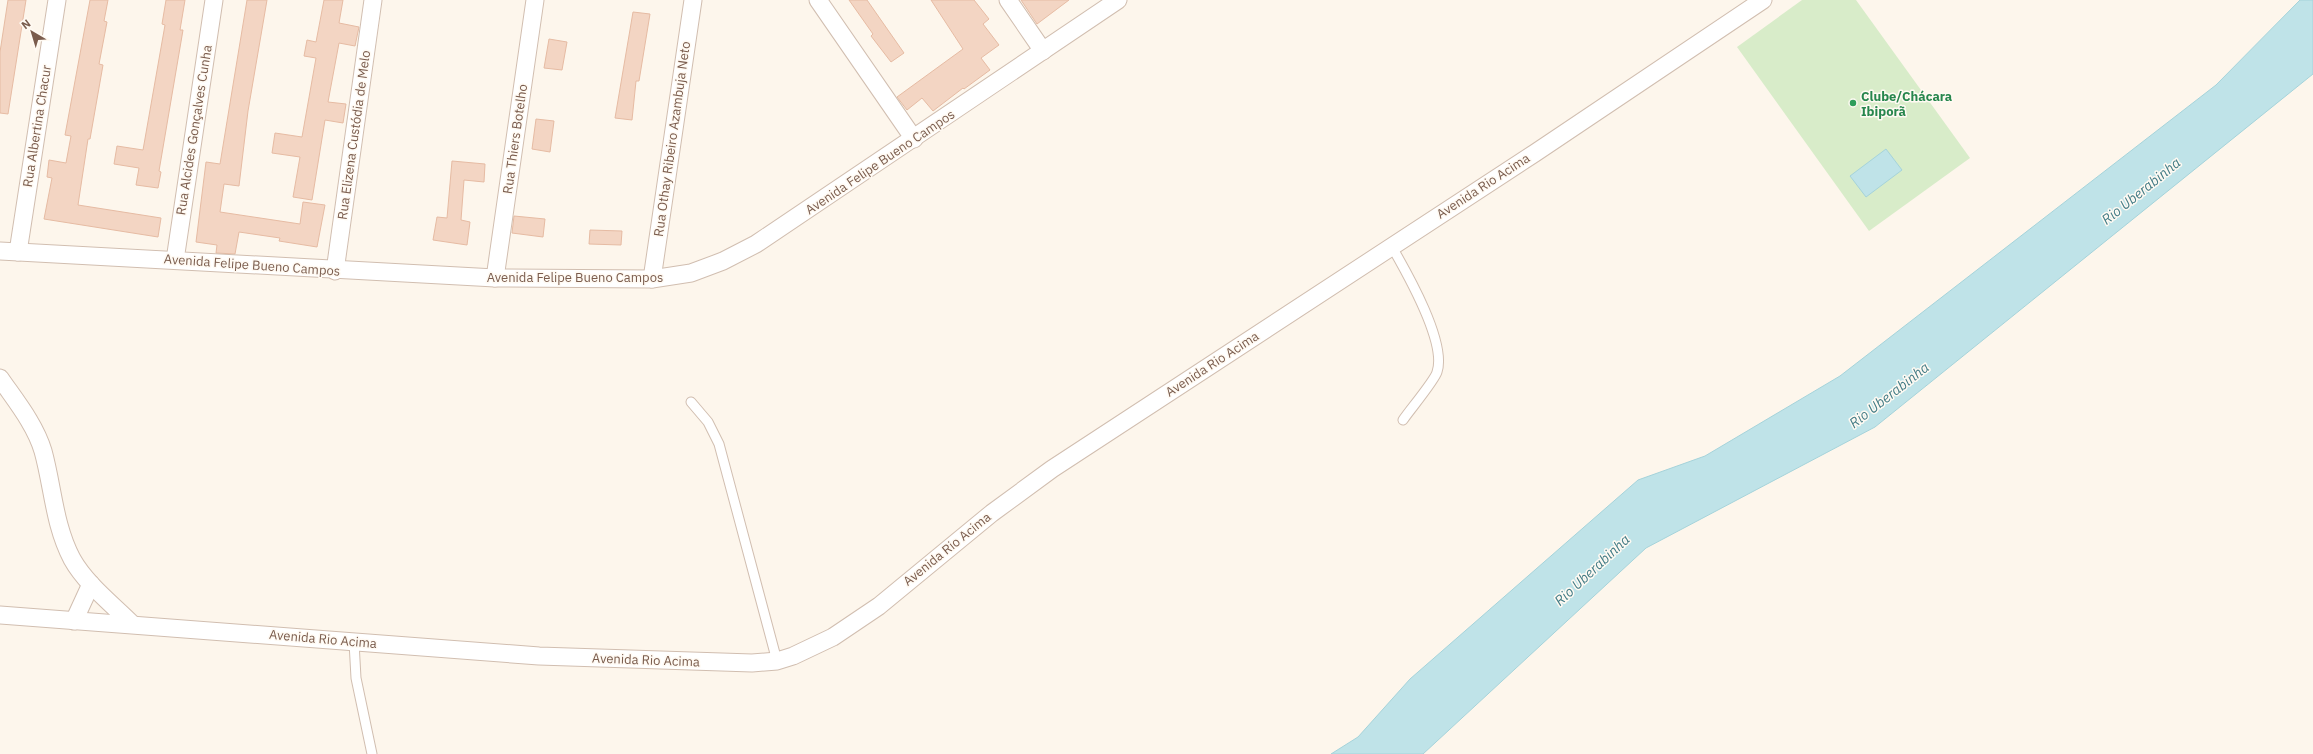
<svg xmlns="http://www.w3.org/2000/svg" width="2313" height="754" viewBox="0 0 2313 754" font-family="'IBM Plex Sans',sans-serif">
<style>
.green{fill:#d8ecc9}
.water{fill:#bfe3e8;stroke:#a5d3da}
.building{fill:#f3d5c3;stroke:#e6bba3}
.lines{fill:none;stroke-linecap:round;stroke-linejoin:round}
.lane-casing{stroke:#d1beb0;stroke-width:11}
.street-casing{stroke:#d1beb0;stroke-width:19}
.lane{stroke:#fff;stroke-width:9}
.street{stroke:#fff;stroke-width:17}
.leisure-dot{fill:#2e9e5b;stroke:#fffaf3;stroke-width:1.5}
.labels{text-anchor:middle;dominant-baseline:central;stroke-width:3;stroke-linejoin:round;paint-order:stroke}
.leisure-label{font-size:13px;font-weight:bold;fill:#27864d;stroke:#fffaf3;text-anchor:start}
.street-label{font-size:13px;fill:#7a5c4d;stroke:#fffaf3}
.water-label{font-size:14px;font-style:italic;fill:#437c86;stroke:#fffaf3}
</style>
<rect width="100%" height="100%" fill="#fdf6ec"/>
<polygon class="green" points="1802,0 1856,0 1970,158 1869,231 1737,47"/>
<g class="water">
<polygon points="2300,0 2313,0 2313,74 1875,427 1646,548 1423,754 1331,754 1358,737 1410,679 1638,480 1705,456 1840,376 2216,85"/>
<polygon points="1886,149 1902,170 1866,197 1850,176"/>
</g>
<g class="building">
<polygon points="8,0 26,0 8,114 0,113 0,52"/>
<polygon points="90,0 108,0 104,21 107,22 99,64 103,65 90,139 88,139 78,205 161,218 158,237 44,219 52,178 47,177 49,160 66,163 71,136 65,135"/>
<polygon points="166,0 185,0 180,30 183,30 159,171 161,172 158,188 136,185 139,168 114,164 117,146 143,150 165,25 162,24"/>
<polygon points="247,0 267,0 248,111 239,186 224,184 220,212 300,224 303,202 325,205 317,247 279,241 280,238 239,232 235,254 216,253 217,245 196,242 206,162 220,164"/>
<polygon points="324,0 343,0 339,23 359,27 355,46 339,43 328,102 346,104 343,123 325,120 312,200 293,197 300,157 272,153 275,133 302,137 316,58 304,56 307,40 316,42"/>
<polygon points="849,0 867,0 904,53 891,62 871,36 873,34"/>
<polygon points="931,0 974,0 989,19 983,24 999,45 981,58 990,70 964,89 963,88 933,111 922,98 907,110 897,97 963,49"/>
<polygon points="1021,0 1069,0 1037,24"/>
<polygon points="633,12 650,14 639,81 636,81 632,120 615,118"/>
<polygon points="549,39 567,42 562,70 544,68"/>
<polygon points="536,119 554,121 550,152 532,149"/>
<polygon points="452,161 485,164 484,182 464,180 461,220 470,222 467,245 433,240 437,217 447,218"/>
<polygon points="514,216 545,219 543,237 512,233"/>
<polygon points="590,230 622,231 621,245 589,244"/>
</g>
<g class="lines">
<g class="lane-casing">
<g id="lane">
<path d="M1392 247C1407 273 1447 343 1437 372 1435 380 1409 411 1403 420"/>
<polyline points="691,402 708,422 719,444 777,661"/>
<polyline points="354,642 356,678 372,754"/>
</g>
</g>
<g class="street-casing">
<g id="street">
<polyline points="818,0 914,139"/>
<polyline points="1008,0 1043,51"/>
<polyline points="0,251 495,278 652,279 691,273 723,261 756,244 1118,0"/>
<polyline points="18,252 57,0"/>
<polyline points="175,260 214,0"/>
<polyline points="335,271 373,0"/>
<polyline points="495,278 535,0"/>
<polyline points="652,279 693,0"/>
<path d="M0 378C15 400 35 424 43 451 53 487 54 525 72 559 86 584 112 604 132 624"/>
<polyline points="0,615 539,656 752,663 777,661 793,656 833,637 879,606 992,513 1052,469 1535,153 1763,0"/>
<polyline points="74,621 91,584"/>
</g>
</g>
<use href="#lane" class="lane"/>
<use href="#street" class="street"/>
</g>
<circle class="leisure-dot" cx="1853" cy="103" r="4"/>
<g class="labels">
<g class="leisure-label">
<text x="1861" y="96">Clube/Chácara<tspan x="1861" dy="15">Ibiporã</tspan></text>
</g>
<g class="street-label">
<text transform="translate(37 126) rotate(-81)">Rua Albertina Chacur</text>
<text transform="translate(194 130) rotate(-81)">Rua Alcides Gonçalves Cunha</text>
<text transform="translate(354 135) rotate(-82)">Rua Elizena Custódia de Melo</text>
<text transform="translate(515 139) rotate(-82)">Rua Thiers Botelho</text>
<text transform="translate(672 139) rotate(-82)">Rua Othay Ribeiro Azambuja Neto</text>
<text transform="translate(880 162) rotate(-34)">Avenida Felipe Bueno Campos</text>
<text transform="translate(1483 186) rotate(-33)">Avenida Rio Acima</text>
<text transform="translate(252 265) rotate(4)">Avenida Felipe Bueno Campos</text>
<text x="575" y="277">Avenida Felipe Bueno Campos</text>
<text transform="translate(1212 364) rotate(-33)">Avenida Rio Acima</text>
<text transform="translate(947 549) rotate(-39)">Avenida Rio Acima</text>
<text transform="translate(323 639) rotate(5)">Avenida Rio Acima</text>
<text transform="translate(646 660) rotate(2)">Avenida Rio Acima</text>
</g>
<g class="water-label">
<text transform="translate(2141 191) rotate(-39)">Rio Uberabinha</text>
<text transform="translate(1889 395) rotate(-38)">Rio Uberabinha</text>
<text transform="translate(1592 570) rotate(-43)">Rio Uberabinha</text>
</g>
</g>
<g transform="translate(32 32) rotate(322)" stroke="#fffaf3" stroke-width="3" paint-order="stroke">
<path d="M0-3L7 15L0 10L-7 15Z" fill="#7a5c4d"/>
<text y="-6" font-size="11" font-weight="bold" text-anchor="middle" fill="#7a5c4d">N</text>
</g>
</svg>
